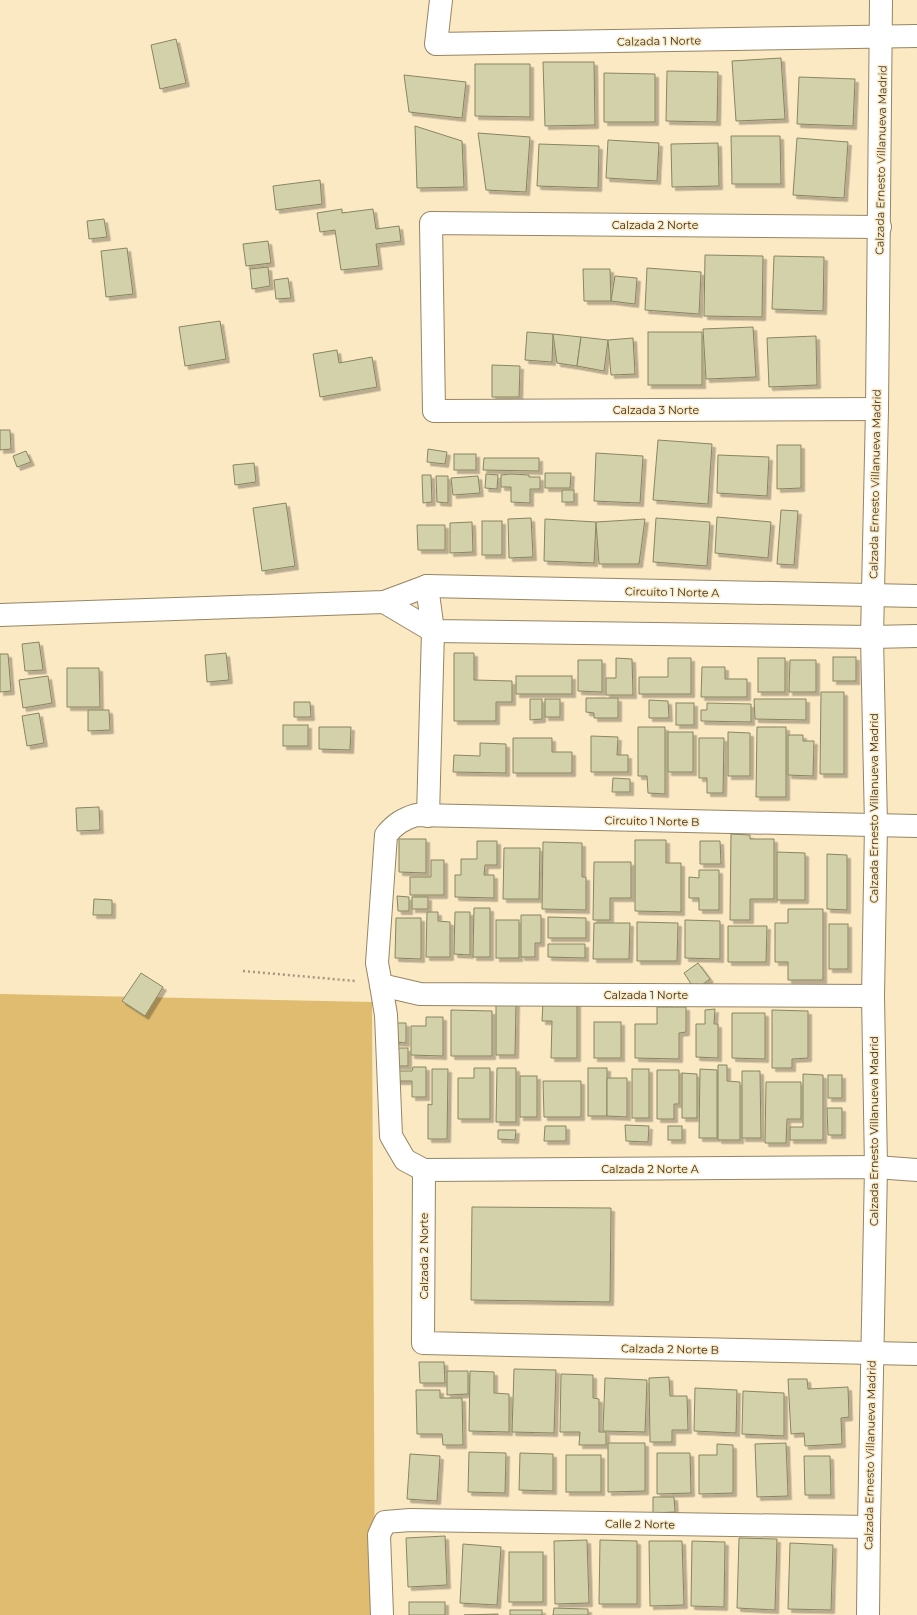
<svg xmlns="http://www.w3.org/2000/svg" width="917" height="1615" viewBox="0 0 917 1615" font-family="Montserrat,sans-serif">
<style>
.green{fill:#e0bc70}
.building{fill:#d3d1a9;stroke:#888561;filter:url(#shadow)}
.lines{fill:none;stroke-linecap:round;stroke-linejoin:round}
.minor-casing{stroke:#968563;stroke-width:24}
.path{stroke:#a4977b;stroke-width:2.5;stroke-dasharray:2 3;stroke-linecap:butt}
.minor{stroke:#fff;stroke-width:22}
.labels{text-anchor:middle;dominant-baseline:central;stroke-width:3;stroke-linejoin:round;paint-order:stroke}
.street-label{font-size:11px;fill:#362f21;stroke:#fbe9c3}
</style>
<defs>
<filter id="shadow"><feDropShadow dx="3.5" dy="3.5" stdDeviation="0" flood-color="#0004"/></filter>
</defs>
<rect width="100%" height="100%" fill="#fbe9c3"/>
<polygon class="green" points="0,994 372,1002 375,1615 0,1615"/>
<g class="building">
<polygon points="176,39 186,83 160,89 151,45"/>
<polygon points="781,58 785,119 736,121 732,61"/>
<polygon points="543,62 594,62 595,125 545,126"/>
<polygon points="475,64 530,64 530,117 475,116"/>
<polygon points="667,71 718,72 717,122 666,121"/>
<polygon points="604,73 655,74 655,122 604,122"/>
<polygon points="404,75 466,82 462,118 409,112"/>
<polygon points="799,77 855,79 853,126 797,124"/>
<polygon points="415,126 462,141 464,187 417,188"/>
<polygon points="478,133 530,137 526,192 486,190"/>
<polygon points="731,136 780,136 781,184 732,184"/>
<polygon points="797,138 848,142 844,198 793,195"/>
<polygon points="608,140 659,143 657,181 606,178"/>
<polygon points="718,143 719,186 672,187 671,144"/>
<polygon points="539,144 599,146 598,188 537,186"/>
<polygon points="320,180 322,204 276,210 273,186"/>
<polygon points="342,209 342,213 373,209 376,229 399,226 401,241 376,244 379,266 341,270 335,230 320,232 317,213"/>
<polygon points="104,219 107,237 89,239 87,221"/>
<polygon points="268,241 271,263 246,266 243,244"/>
<polygon points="127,248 133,294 106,297 101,251"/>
<polygon points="705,255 763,256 762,317 704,316"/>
<polygon points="774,256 824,257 823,311 772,309"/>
<polygon points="268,267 270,286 252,289 250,269"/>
<polygon points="647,268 701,272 699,314 645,310"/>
<polygon points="583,269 610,269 611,301 584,301"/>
<polygon points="615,276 637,278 635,304 611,301"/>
<polygon points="288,278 291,298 276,299 274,280"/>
<polygon points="220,321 226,359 185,366 179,327"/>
<polygon points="753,327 756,377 706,379 703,329"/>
<polygon points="527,332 553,334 552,362 525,360"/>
<rect x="648" y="332" width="54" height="53"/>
<polygon points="553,334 581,337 577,366 557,363"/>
<polygon points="816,336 817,385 769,387 767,338"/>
<polygon points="581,337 608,340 604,371 577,366"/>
<polygon points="633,338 635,374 611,375 608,340"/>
<polygon points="337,350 339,363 372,357 377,387 320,397 313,354"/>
<polygon points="492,365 520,366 519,397 492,397"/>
<polygon points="0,430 10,430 11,449 0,450"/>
<polygon points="658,440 712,444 708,504 653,500"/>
<polygon points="777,445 801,445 801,488 777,489"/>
<polygon points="428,449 447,452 445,464 427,462"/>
<polygon points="26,451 31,462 17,467 13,456"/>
<polygon points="596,453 643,456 640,503 594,501"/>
<rect x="454" y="454" width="22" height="16"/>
<polygon points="718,455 769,457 767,496 717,493"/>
<polygon points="484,458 539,458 539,471 483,470"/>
<polygon points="254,463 256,482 235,485 233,465"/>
<polygon points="545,473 571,473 570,488 545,488"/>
<polygon points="486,474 498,475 497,489 485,488"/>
<polygon points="511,474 529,475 529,477 540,477 540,489 530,489 530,503 511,502 511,487 501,487 501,475"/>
<polygon points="422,475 431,475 432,502 423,503"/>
<polygon points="436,476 448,476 448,503 437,502"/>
<polygon points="478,476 480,493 453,495 451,478"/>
<rect x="562" y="490" width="12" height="12"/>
<polygon points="286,503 295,566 262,571 253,508"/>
<polygon points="781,510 798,511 794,565 777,564"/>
<polygon points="717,517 771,522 768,558 715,553"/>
<polygon points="531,518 533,557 509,558 508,519"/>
<polygon points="656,518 710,522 707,566 653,562"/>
<polygon points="545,519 596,522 594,563 544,561"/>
<polygon points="645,519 639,564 599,564 596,522"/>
<rect x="482" y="521" width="20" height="34"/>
<polygon points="472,522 473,552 450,553 450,523"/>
<polygon points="417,525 445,525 445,550 418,550"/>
<polygon points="39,642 43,670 25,671 22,644"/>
<polygon points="226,653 229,680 207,682 205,655"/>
<polygon points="454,653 474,653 474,680 512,681 512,702 496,702 496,721 454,721"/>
<polygon points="0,654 8,654 11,691 0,692"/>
<rect x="833" y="657" width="23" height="24"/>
<polygon points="616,658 632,659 633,695 606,695 606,678 616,678"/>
<polygon points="668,658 691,658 691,694 639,694 639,677 668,677"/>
<rect x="758" y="658" width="27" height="34"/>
<polygon points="578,660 602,660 602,692 578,691"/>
<polygon points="790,660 816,660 816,692 789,692"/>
<polygon points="702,667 725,667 725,679 747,679 747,697 701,697"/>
<polygon points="67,668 99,668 100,707 67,707"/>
<polygon points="48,676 52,703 23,708 19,680"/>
<rect x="516" y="676" width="56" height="18"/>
<polygon points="821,692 844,692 844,774 820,774"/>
<polygon points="586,698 618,698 618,718 594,718 594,713 586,712"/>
<polygon points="530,699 542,699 542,719 530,720"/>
<rect x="545" y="699" width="15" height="18"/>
<polygon points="754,699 806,699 806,720 755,719"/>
<polygon points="649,700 668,701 669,718 649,718"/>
<polygon points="294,702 310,702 311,717 294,717"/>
<rect x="676" y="703" width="18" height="22"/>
<polygon points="707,703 751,704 751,722 701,721 701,710 707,710"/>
<polygon points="88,710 109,710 110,730 88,731"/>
<polygon points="39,713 44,743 27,746 22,716"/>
<rect x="283" y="725" width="25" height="21"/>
<polygon points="319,727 351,727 350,750 319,749"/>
<polygon points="638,727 665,727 665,794 648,793 647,776 638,776"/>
<polygon points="757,727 786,727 786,797 756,797"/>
<rect x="668" y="732" width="25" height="40"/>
<polygon points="728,732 750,733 750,776 728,776"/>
<polygon points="788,735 803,735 803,741 814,741 813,776 788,775"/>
<polygon points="591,736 618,737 617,755 628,755 628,772 591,772"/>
<polygon points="513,738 552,738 552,752 572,752 572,773 513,773"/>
<polygon points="699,738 724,738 723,793 707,793 707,778 699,778"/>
<polygon points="480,743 506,744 506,773 453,772 454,755 480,756"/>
<polygon points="613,778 630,779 630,792 612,792"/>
<polygon points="99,807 100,830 77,831 76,808"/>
<polygon points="731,834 750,835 750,839 774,839 774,899 750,899 750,920 730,920"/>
<polygon points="399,839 426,839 426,873 399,872"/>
<polygon points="635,840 666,840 666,863 681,863 681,912 635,911"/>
<polygon points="477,841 497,841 497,865 485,865 484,875 494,875 494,898 455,897 455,875 461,875 461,859 477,859"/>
<polygon points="700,841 720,841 721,864 700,864"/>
<polygon points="543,842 582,843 582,877 586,877 586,910 542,909"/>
<polygon points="504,848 540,848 539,899 503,899"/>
<polygon points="777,852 805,853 805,900 777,900"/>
<polygon points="827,854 847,855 847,910 827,909"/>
<polygon points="431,860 444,860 444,895 410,895 410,877 431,877"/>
<polygon points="594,862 631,862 631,898 610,898 610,920 593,920"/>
<polygon points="699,870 719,870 719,910 699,910 699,898 689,898 689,877 699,878"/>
<polygon points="397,896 409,897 409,911 398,911"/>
<rect x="412" y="897" width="16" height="12"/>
<polygon points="94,899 112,900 112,915 93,915"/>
<polygon points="474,908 490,908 490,957 473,957"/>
<polygon points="788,909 823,909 823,980 788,980 788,962 775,962 775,923 788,923"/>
<polygon points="427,912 438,912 438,921 450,922 450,957 426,957"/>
<polygon points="455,912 470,912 470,955 454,954"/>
<polygon points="521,915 541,915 541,943 535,943 535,957 521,957"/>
<polygon points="548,917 586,918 586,938 548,938"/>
<polygon points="396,918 421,918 421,959 395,958"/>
<rect x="496" y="920" width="23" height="38"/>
<polygon points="685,920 720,921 720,959 685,958"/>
<polygon points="637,922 678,923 677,961 637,961"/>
<polygon points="594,923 630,923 629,959 593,959"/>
<rect x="829" y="924" width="19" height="45"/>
<polygon points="728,926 767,926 766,962 728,962"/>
<polygon points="548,944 585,944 585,958 548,957"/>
<polygon points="698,963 710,979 695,990 684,973"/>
<polygon points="141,973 163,987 145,1016 122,1001"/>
<polygon points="543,1002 577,1003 577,1058 551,1058 552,1021 542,1021"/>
<polygon points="496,1003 516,1003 515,1055 496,1055"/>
<polygon points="657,1007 686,1007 686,1032 679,1033 679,1059 635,1058 635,1024 657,1024"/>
<polygon points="715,1009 714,1024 718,1024 718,1058 696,1057 696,1024 705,1024 705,1010"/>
<polygon points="451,1010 492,1011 492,1056 451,1056"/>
<polygon points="772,1010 808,1011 808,1058 792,1059 792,1068 772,1068"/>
<polygon points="732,1013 765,1013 765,1059 732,1058"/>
<polygon points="426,1017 443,1017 443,1056 411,1055 411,1026 426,1026"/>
<rect x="594" y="1022" width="27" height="36"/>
<polygon points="395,1023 406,1023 406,1043 395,1042"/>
<rect x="395" y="1048" width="13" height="18"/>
<polygon points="718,1065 727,1065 727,1081 740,1082 740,1140 718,1140"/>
<polygon points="413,1067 426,1067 426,1097 412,1097 412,1081 396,1081 396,1071 412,1071"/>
<polygon points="474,1068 490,1068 490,1119 458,1119 458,1078 474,1078"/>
<polygon points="497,1068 516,1068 516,1122 496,1122"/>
<rect x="588" y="1068" width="19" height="48"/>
<polygon points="432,1069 448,1069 447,1139 428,1139 428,1104 432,1105"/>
<rect x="632" y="1069" width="17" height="49"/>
<polygon points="700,1069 717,1070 717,1138 699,1138"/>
<polygon points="657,1070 679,1070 679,1104 674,1104 674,1119 657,1119"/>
<polygon points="742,1071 760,1071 761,1138 742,1138"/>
<polygon points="682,1073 697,1074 697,1118 682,1118"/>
<polygon points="803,1074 823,1075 823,1140 790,1140 790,1127 803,1127"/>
<rect x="828" y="1075" width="14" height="23"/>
<rect x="520" y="1076" width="17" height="41"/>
<polygon points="607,1078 627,1078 627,1117 607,1116"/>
<polygon points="543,1081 581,1081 581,1117 544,1117"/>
<polygon points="766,1082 801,1082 801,1119 787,1119 786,1143 765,1143"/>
<polygon points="827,1108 842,1108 842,1135 828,1135"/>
<polygon points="625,1125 649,1126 648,1142 626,1141"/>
<polygon points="545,1126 566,1126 566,1141 544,1141"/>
<rect x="668" y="1126" width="14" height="14"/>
<polygon points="498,1130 516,1130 515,1140 498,1139"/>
<polygon points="472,1207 611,1208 610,1302 471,1300"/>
<polygon points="419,1362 444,1362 445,1383 420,1383"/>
<polygon points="514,1369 556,1370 554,1433 512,1432"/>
<polygon points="447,1371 468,1371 468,1394 447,1395"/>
<polygon points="470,1371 494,1372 494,1393 509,1394 509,1432 469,1431"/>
<polygon points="561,1374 593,1375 593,1398 599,1399 599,1432 606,1432 606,1445 579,1445 580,1432 560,1432"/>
<polygon points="669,1377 670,1396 687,1396 688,1430 672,1430 672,1442 650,1442 649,1378"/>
<polygon points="605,1378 647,1380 645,1432 603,1431"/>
<polygon points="788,1379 807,1379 808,1389 848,1387 849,1417 841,1418 842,1444 805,1446 804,1433 791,1434"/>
<polygon points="695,1388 737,1390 736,1433 694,1431"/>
<polygon points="416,1390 440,1390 440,1398 462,1398 463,1445 443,1445 442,1434 417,1434"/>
<polygon points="743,1391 784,1393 784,1436 742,1434"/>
<polygon points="608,1443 645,1443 645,1491 608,1492"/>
<polygon points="786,1443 788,1496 757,1497 755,1444"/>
<polygon points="717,1444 733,1445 733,1493 699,1494 699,1455 717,1455"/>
<polygon points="469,1452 506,1453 505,1493 468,1492"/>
<polygon points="520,1453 553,1454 553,1491 519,1490"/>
<polygon points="657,1453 690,1453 691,1493 657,1494"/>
<polygon points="410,1454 440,1456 437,1501 407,1499"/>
<rect x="566" y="1455" width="35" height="37"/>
<polygon points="804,1456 830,1456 831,1495 805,1495"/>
<polygon points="653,1497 674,1497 675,1512 653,1513"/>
<polygon points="445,1536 447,1585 408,1587 406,1538"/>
<polygon points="739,1538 777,1539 775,1610 737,1608"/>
<polygon points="587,1540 589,1603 555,1604 554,1541"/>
<polygon points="600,1540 637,1541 637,1604 599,1604"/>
<polygon points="649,1541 682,1541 684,1605 650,1606"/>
<polygon points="692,1541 725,1542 724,1607 691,1606"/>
<polygon points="790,1543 833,1545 831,1610 788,1609"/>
<polygon points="463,1544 501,1547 497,1605 460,1603"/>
<rect x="509" y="1552" width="34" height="50"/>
<rect x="409" y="1602" width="36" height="13"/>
<polygon points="554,1608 588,1609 588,1615 553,1615"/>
<rect x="510" y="1610" width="32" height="5"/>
<polygon points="498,1614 498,1615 464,1615"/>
</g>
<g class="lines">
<g class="minor-casing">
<g id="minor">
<polyline points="441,0 436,44 917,36"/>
<polyline points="877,409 434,411 431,223 880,227"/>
<polyline points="427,586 433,631 428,816"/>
<polyline points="384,602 433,631 872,637 917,636"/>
<polyline points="0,615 384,602 427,586 917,596"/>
<polyline points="381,985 386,1015 391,1136 405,1160 424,1170"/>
<path d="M873 996 420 994 381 985 377 963 386 835C395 824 403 819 416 815L917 826"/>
<polyline points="424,1170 423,1343 917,1354"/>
<polyline points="424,1170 876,1167 917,1170"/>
<polyline points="382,1615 379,1535 385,1522 410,1520 869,1527"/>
<polyline points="868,1615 869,1527 876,1167 873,996 876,825 872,637 877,409 881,0"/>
</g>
</g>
<polyline class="path" points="243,971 355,981"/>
<use href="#minor" class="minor"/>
</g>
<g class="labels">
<g class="street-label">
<text transform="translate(659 41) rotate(-1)">Calzada 1 Norte</text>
<text transform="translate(881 160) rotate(-89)">Calzada Ernesto Villanueva Madrid</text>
<text x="655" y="225">Calzada 2 Norte</text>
<text x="656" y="410">Calzada 3 Norte</text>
<text transform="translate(875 484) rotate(-89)">Calzada Ernesto Villanueva Madrid</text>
<text transform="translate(672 592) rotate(1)">Circuito 1 Norte A</text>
<text transform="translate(874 808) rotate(-90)">Calzada Ernesto Villanueva Madrid</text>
<text transform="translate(652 821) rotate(1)">Circuito 1 Norte B</text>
<text x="646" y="995">Calzada 1 Norte</text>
<text transform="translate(874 1131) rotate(-90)">Calzada Ernesto Villanueva Madrid</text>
<text x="650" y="1169">Calzada 2 Norte A</text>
<text transform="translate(424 1256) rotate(-90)">Calzada 2 Norte</text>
<text transform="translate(670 1349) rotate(1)">Calzada 2 Norte B</text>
<text transform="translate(870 1455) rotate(-89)">Calzada Ernesto Villanueva Madrid</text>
<text transform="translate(640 1524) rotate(1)">Calle 2 Norte</text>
</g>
</g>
</svg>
